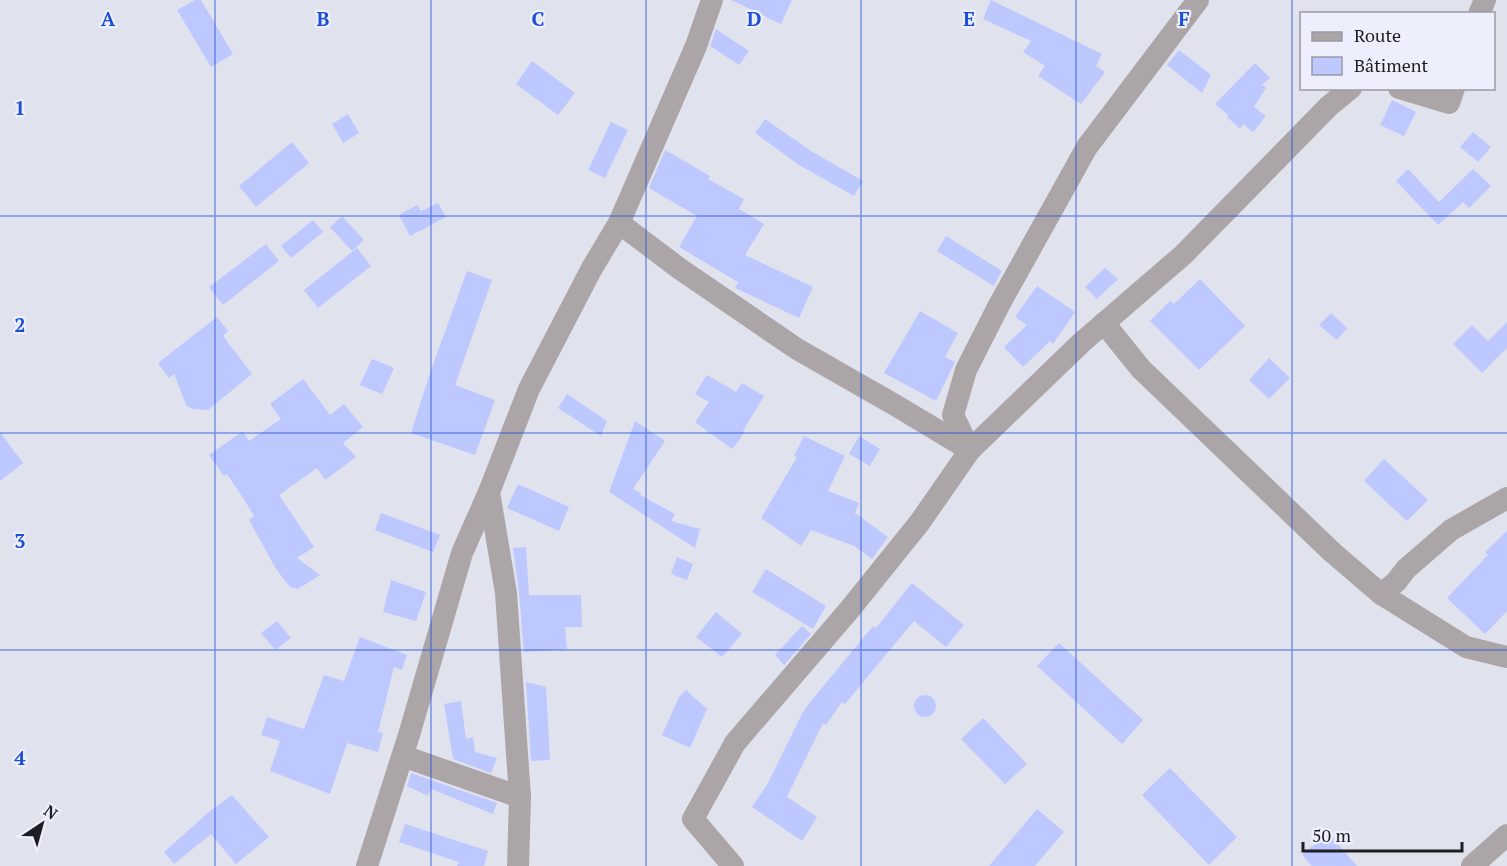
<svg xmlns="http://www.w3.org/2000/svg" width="1507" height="866" viewBox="0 0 1507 866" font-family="'PT Serif',serif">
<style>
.building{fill:#bdc8fe}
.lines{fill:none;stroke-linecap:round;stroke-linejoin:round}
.minor{stroke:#aca5a7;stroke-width:22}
.grid{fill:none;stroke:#1d4ed8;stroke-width:1.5;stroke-opacity:0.55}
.grid-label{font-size:20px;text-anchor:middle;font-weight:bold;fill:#1d4ed8;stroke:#edeffc;stroke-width:4.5;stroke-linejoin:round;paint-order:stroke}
</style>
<rect width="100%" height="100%" fill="#e0e2ee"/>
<g class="building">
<polygon points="195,0 201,0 233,54 211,67 177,10"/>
<polygon points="731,0 792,0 781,24"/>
<polygon points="991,0 1102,54 1096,66 1105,72 1081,104 1038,76 1045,66 1023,52 1031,41 983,19"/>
<polygon points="716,29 749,51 739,65 710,46"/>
<polygon points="1179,50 1211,75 1202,93 1167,65"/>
<polygon points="532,61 575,93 558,115 516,84"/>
<polygon points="1255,63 1270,78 1262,85 1266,88 1254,107 1266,116 1253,132 1243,124 1240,129 1227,117 1228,115 1215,104"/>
<polygon points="1392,100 1416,112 1404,136 1380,125"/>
<polygon points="348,114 359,133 343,143 332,124"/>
<polygon points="765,119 811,151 863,181 854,196 799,165 755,133"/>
<polygon points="611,122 628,130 605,178 588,170"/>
<polygon points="1473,132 1491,147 1478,162 1460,147"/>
<polygon points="292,142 309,163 256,207 239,186"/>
<polygon points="665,150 710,176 708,179 744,199 739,209 764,224 745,255 813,287 799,318 735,288 738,282 679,247 697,216 649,188"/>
<polygon points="1408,169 1439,202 1473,169 1491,186 1469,208 1463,202 1438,225 1396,181"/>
<polygon points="438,203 446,217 410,236 399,215 417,205 421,211"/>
<polygon points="342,216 364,240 352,251 330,227"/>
<polygon points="313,220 323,232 291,258 281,246"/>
<polygon points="946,236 1002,271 994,286 937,251"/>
<polygon points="266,244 279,261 223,305 209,287"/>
<polygon points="357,248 371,266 318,308 304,290"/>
<polygon points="1105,268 1118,279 1097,299 1085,287"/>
<polygon points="467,271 492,280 455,385 495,400 475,455 411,433 429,376"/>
<polygon points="1200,279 1245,326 1199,370 1150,321 1170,301 1174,304"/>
<polygon points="1037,286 1075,312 1053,344 1050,341 1023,367 1004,347 1027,325 1015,317"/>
<polygon points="920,311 958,333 945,357 955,362 936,401 884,373"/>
<polygon points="1331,313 1347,328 1337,340 1319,325"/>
<polygon points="217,317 228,331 223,336 252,374 208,410 192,409 186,405 174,374 169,378 158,363"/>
<polygon points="1507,322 1507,348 1482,373 1453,344 1472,325 1488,341"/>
<polygon points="1269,358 1290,378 1269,399 1249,380"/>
<polygon points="372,359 394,368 382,394 360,385"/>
<polygon points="707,375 736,392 742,383 764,396 743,431 745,432 732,449 695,422 709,402 695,394"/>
<polygon points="303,379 330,415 344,404 363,427 343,443 356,457 325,480 317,468 279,495 314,547 297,558 320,575 298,589 290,587 276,569 249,520 254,516 245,501 227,474 224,476 209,455 243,431 249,441 281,419 270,404"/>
<polygon points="567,394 607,421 601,436 558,408"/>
<polygon points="635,421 665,441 633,489 641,493 640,495 675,514 671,521 700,529 695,548 609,492"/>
<polygon points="0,432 23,463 0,481"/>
<polygon points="804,436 845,456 828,491 859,503 855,513 888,537 872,559 854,546 811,530 801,546 761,518 797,457 794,456"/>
<polygon points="859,436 880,449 870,466 849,454"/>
<polygon points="1384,459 1428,500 1407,521 1364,481"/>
<polygon points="518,484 569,507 559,531 507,508"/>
<polygon points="381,513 440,535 433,552 375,530"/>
<polygon points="1507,531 1507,611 1485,634 1447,598 1488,555 1485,552"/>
<polygon points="526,547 529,595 581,595 582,627 565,627 567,649 524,652 519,592 513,548"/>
<polygon points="677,557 693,564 687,580 671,574"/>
<polygon points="766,569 826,606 813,629 752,592"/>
<polygon points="391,580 426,592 416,621 383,612"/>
<polygon points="912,583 964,625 946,647 914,621 845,704 842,702 826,725 823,723 787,797 817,817 802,841 752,807 768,783 803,712 811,701 873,626 876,628"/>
<polygon points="716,612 742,634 722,657 696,637"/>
<polygon points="277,621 291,638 275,650 261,633"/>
<polygon points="802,626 811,634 784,665 775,655"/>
<polygon points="360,637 407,655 402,670 394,667 378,732 383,733 378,752 347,743 330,794 270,771 280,741 261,735 267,717 304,729 324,675 344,681"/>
<polygon points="1059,643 1143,720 1122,744 1037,666"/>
<polygon points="526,682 546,687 550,760 531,761"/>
<polygon points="686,690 707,709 690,748 662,735 679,697"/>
<circle cx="925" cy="706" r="11"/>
<polygon points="461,701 466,739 473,737 475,752 497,758 491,773 453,759 444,704"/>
<polygon points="983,718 1027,764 1005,784 961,739"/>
<polygon points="1170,768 1237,837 1209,865 1142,795"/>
<polygon points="411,773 497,803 493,814 431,789 428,796 407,786"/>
<polygon points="232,795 269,837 236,864 211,834 174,864 164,852 210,811"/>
<polygon points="1037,809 1064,832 1035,866 989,866"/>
<polygon points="405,824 488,851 484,866 457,866 459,862 399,842"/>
<polygon points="1328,833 1357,866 1312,866 1302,855"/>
</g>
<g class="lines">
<g class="minor">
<polyline points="1479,14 1485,0"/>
<polyline points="1399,88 1449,103 1454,88"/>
<polyline points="619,223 680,269 797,349 895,405 970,450 1081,343 1183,255 1329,106 1351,88"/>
<polyline points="1104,323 1141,369 1332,552 1381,594 1466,647 1507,657"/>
<polyline points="489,492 506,593 520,797 518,866"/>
<polyline points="1381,594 1396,582 1406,569 1451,530 1507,498"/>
<polyline points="403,756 520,797"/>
<polyline points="367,866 409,735 462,553 489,492 529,389 592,268 619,223 696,46 712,0"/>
<polyline points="733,866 693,819 735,743 850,609 920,522 970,450 953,415 966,370 999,305 1087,147 1198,0"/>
<polyline points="1472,866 1507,835"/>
</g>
</g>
<path class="grid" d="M215 0V866M431 0V866M646 0V866M861 0V866M1076 0V866M1292 0V866M0 216H1507M0 433H1507M0 650H1507"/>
<g class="grid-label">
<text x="108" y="26">A</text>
<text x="323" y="26">B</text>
<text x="538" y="26">C</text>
<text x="754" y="26">D</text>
<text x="969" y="26">E</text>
<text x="1184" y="26">F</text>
<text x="20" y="115">1</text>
<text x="20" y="332">2</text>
<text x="20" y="548">3</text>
<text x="20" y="765">4</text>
</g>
<rect x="1300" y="12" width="195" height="78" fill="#edeffc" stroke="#9a9ba5" stroke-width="1.5"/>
<rect x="1312" y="32" width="30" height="9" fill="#aca5a7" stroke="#9a9ba5" stroke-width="1.5"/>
<text x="1354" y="42" font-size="18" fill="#1d1e23">Route</text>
<rect x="1312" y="57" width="30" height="18" fill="#bdc8fe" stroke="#9a9ba5" stroke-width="1.5"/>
<text x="1354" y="72" font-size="18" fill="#1d1e23">Bâtiment</text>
<g transform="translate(42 824) rotate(36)" stroke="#edeffc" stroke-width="4.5" paint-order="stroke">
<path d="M0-4.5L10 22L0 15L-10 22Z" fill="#1d1e23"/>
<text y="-9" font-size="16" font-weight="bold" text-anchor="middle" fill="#1d1e23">N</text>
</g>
<path d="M1303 842v9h159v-9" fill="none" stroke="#1d1e23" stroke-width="3"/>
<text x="1312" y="842" font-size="18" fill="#1d1e23" stroke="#edeffc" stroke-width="4.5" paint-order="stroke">50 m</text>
</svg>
